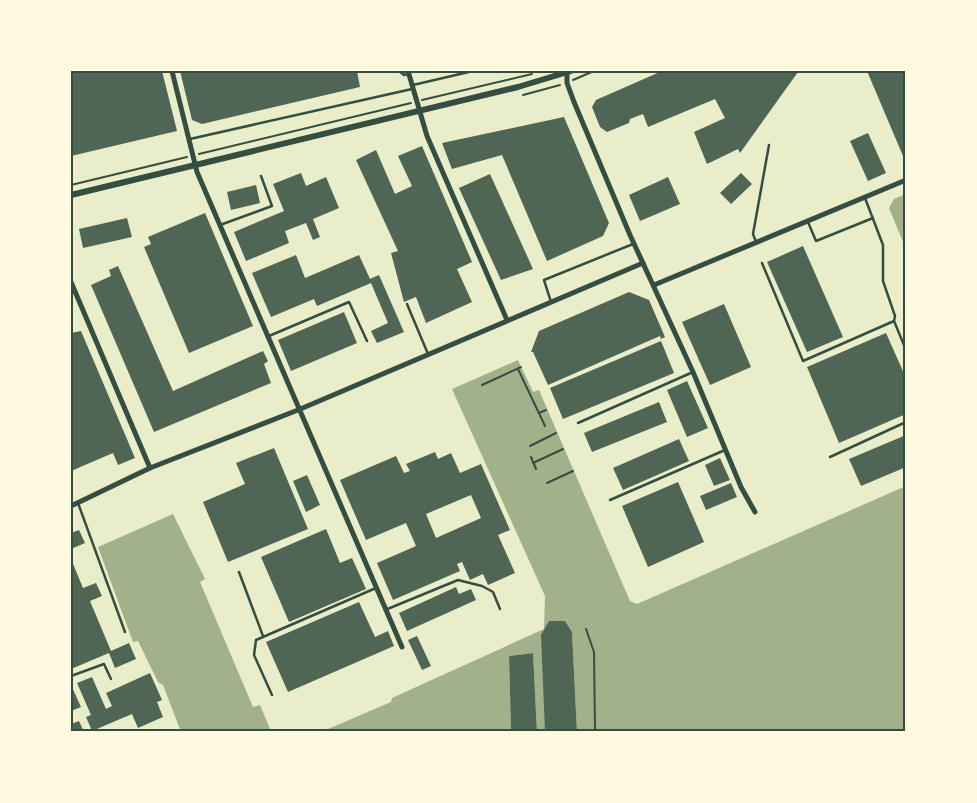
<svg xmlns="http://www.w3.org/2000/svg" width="977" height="803" viewBox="0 0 977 803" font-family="'Nunito Sans',sans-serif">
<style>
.water{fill:#a3b18a}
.building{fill:#4f6655;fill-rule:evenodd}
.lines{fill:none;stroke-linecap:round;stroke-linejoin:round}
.path{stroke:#344e41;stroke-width:2}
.service{stroke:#344e41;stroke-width:2.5}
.minor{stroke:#344e41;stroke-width:5}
.tertiary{stroke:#344e41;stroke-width:6}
.neatline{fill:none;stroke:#344e41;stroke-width:2}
</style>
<rect width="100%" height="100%" fill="#e9edc9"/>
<g class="water">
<polygon points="906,194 906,249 889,208 894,199"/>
<polygon points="518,360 533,392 539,390 630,601 637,604 906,486 906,732 577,732 572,632 565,621 549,621 545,732 537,732 533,653 509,656 511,732 321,732 391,702 392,698 544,629 545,596 452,389"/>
<polygon points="173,514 205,579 200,582 253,707 260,705 271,731 181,732 163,685 158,682 138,641 133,642 98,547"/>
</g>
<g class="building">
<polygon points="71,71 146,71 147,73 162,71 177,131 71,156"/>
<polygon points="180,71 357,71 360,87 202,124 192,120"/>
<polygon points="662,71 797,71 798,72 740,153 738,149 707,164 694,132 725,118 715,99 648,127 643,114 630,119 629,123 607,132 600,127 592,107 596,100"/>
<polygon points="867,71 906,71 906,163"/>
<polygon points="564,117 609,223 603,236 547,261 502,155 452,169 442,143"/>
<polygon points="868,133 886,173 868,181 850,141"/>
<polygon points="422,146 472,262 457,269 472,302 426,323 416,297 404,302 391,253 398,251 356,160 376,150 395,194 412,186 398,156"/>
<polygon points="301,173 306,186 326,177 339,208 313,219 320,237 313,240 306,223 285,231 289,243 246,261 234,232 284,211 273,184"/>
<polygon points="741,173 752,184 731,204 720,193"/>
<polygon points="490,174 533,269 501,280 459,188"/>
<polygon points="668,177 680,204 640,221 629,195"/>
<polygon points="256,185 260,203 231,210 227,192"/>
<polygon points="205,213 253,326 189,353 144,247 151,244 148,237"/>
<polygon points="127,218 132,237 83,248 79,229"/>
<polygon points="803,246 843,337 807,352 767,262"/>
<polygon points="296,255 305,278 359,255 370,279 379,275 404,332 377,343 371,331 388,323 371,283 317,306 314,299 271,317 252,273"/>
<polygon points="118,266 173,391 263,351 268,361 264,364 271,383 154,432 91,285 111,276 109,270"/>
<polygon points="629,292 649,300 665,337 661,339 660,336 548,385 533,352 531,352 539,331"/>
<polygon points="724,304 751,367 710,385 682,322"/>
<polygon points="344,312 357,343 291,371 278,340"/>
<polygon points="81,331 135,458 118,465 113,453 71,471 71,333"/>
<polygon points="886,333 906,378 906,414 839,443 807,367"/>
<polygon points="661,341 674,373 563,419 550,388"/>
<polygon points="687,381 708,428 687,437 667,390"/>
<polygon points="659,402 667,422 592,452 584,433"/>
<polygon points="906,435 906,467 861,486 849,459"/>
<polygon points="679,439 689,461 623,490 613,468"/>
<polygon points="274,448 308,529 228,562 203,502 245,484 236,463"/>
<path d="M435 452 438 459 451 453 460 473 481 464 510 530 498 535 515 573 488 585 483 574 470 580 462 562 457 564 460 571 393 600 377 563 416 546 406 523 366 540 340 480 396 456 404 473 410 471 406 464ZM471 495 481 518 436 538 426 514Z"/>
<polygon points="720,458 730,480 714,486 705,465"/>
<polygon points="307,475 320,505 306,512 293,481"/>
<polygon points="678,482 704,542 648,567 622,506"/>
<polygon points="731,483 737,497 706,510 700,496"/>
<polygon points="326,529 340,563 352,558 366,589 289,622 261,557"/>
<polygon points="79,530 85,543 71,549 71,533"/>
<polygon points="71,559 83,588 96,583 102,596 90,601 111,651 129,643 136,659 115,668 109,653 71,669"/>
<polygon points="456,587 459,594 471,589 476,600 407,631 399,613"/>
<polygon points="359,602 375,637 388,631 394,646 288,692 266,642"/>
<polygon points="549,621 565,621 572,632 577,732 545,732 541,635"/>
<polygon points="417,636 431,666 422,670 408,640"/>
<polygon points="533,653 537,732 511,732 509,656"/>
<polygon points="150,673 162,700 157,702 163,717 138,728 132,714 92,731 86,717 91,715 77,683 92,677 106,709 112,706 106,693"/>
<polygon points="71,685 81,707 71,711"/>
<polygon points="79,721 84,732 71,732 71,724"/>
</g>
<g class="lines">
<g class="path">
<polyline points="573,80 594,71"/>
<polyline points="523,95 560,85"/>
<polyline points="422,100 532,74"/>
<polyline points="199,154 411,103"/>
<polyline points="71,185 187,157"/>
<polyline points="518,369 545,426"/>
<polyline points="482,385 521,367"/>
<polyline points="539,413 546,410"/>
<polyline points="530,446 556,433"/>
<polyline points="531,457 536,469"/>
<polyline points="533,463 563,449"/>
<polyline points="547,483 573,471"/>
<polyline points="586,629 594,652 595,730 593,732"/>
</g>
<g class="service">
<polyline points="399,71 404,75 409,74"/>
<polyline points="413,85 473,71"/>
<polyline points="190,139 412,89"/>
<polyline points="865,198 883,245 883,281 895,316 894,321 906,350"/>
<polyline points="808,222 816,241 873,218"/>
<polyline points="220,225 272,206 261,176"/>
<polyline points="756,242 753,234 769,145"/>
<polyline points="762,263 803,361 894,321"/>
<polyline points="551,302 544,280 633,244"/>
<polyline points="407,304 428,354"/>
<polyline points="269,336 349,302 367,341"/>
<polyline points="578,423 693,372"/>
<polyline points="830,457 906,422"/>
<polyline points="610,500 725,450"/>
<polyline points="78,503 125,632"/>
<polyline points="239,572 263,636"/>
<polyline points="385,610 458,580 482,586 493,592 500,609"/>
<polyline points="71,676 104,664 111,679"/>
<polyline points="272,695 254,655 256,640 376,588"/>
<polyline points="122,732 123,731"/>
</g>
<g class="minor">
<polyline points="172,71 197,172 402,647"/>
<polyline points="408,71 427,136 507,320"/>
<polyline points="567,71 567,83 574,102 630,235 693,372 741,487 755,512"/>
<polyline points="71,282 150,468"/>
<polyline points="654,285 906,180"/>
<polyline points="71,506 150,468 298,410 643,263"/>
</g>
<polyline class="tertiary" points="71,195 518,87 571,71"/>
</g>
<rect width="977" height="803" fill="none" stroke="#fefae0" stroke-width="145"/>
<rect x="72" y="72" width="832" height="658" class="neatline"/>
</svg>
